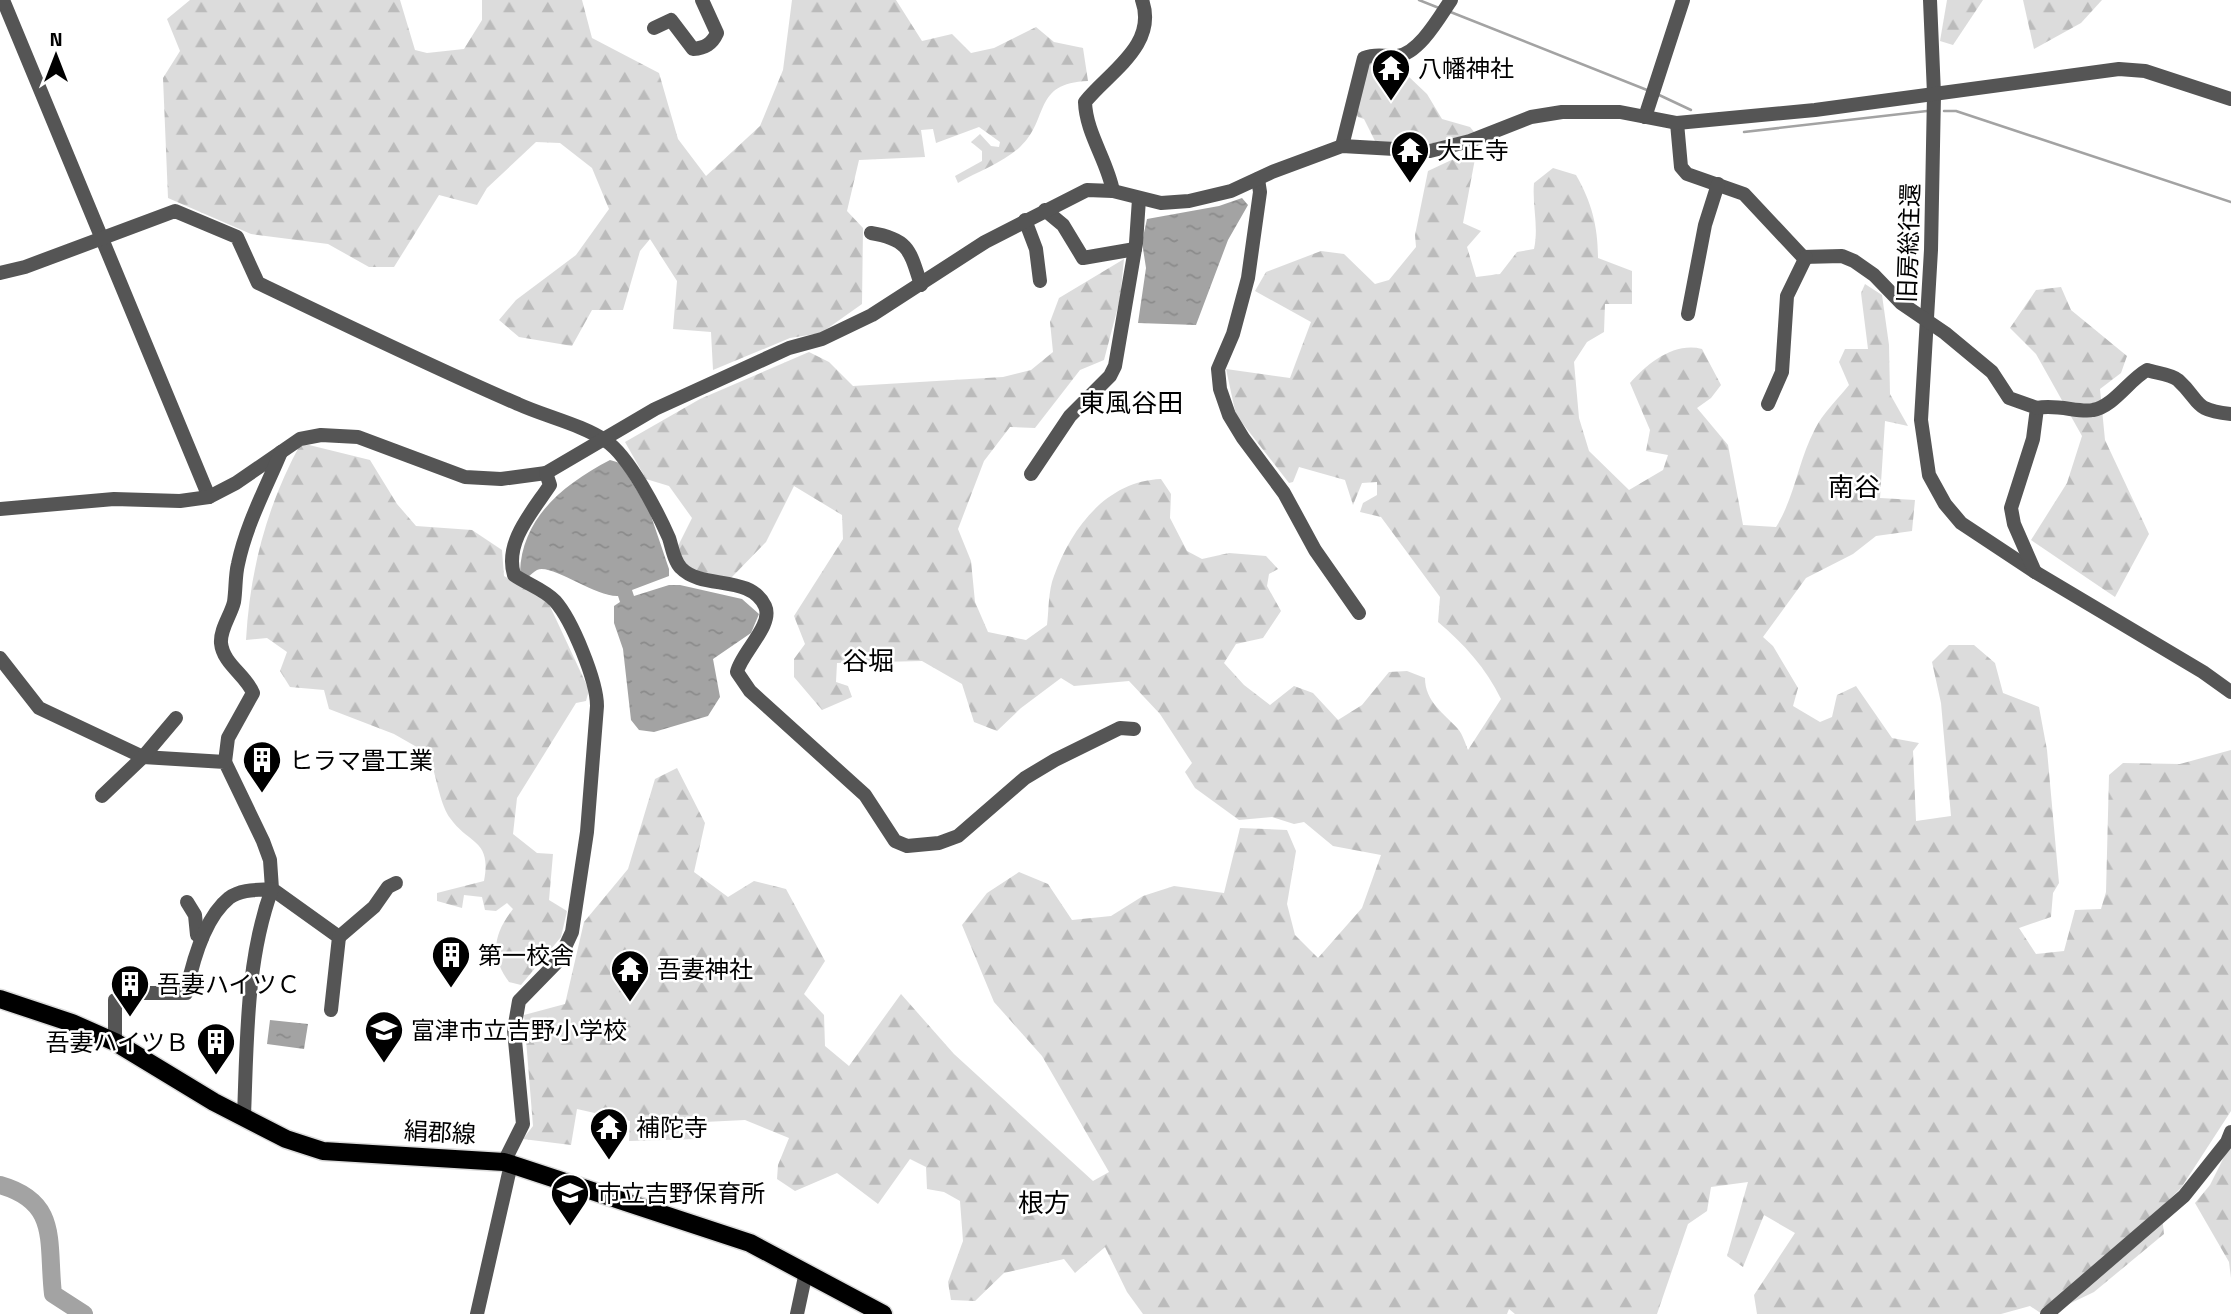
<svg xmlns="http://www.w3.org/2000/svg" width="2231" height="1314" viewBox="0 0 2231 1314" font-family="'Titillium Web','Noto Sans JP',sans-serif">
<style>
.forest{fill:url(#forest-firs)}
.water{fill:url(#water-ripples)}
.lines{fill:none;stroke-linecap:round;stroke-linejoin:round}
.stream{stroke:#a3a3a3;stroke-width:2.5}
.river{stroke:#a3a3a3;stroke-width:18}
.major-casing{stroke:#dbdbdb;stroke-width:21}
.minor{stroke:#555;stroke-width:14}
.major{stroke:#000;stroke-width:18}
.labels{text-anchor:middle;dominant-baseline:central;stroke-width:5;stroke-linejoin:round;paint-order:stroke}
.poi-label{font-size:24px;fill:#000;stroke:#fff;text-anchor:start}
.street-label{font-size:24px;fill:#000;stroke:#fff}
.neighbourhood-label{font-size:26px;fill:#000;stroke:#fff}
</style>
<defs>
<pattern id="forest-firs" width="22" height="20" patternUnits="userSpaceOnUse" patternTransform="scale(1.75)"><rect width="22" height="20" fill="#dcdcdc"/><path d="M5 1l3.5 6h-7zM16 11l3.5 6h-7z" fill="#bbb"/></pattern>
<pattern id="water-ripples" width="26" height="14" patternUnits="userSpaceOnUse" patternTransform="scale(1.75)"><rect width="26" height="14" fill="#a3a3a3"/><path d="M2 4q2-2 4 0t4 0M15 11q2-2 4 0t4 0" fill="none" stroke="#8b8b8b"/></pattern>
</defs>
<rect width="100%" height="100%" fill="#fff"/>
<g class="forest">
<path d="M190 0H400L415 50 427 53 464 49 482 20V0H582L592 38 659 73 678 139 706 176 760 126 783 70 792 0H896L922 41 952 34 971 53 994 48 1036 27 1054 42 1083 48 1088 81C1032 83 1050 119 1020 147 1004 162 977 172 958 183L955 176 982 161V151L971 142 980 134 991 146 999 147 1000 142 979 127 936 143 933 129 921 130 925 157 859 160 847 211 863 228 862 304 821 333 790 338 713 370 711 332 673 329 677 281 650 239 640 251 623 310H592L572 346 519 337 499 320 516 300 576 255 609 209 592 168 560 143 536 142 487 188 477 205 439 195 394 267H369L328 244 251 234 168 198 163 78 180 51 167 19Z"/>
<polygon points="1947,0 1983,0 1953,45 1940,41"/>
<polygon points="2023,0 2102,0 2081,23 2034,49"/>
<polygon points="1388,57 1427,94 1442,119 1470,127 1475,133 1426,145 1375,141 1364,119 1358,117 1353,108 1366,63"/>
<path d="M1477 148 1463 223 1481 231 1467 247 1476 277 1500 274 1517 252 1534 249C1539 226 1532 206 1534 183L1553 168 1576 175C1592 203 1598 227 1598 258L1632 271V304H1605L1604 332 1587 342 1574 362 1579 418 1589 451 1629 490 1663 470 1668 455 1646 451 1650 430 1630 383C1648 363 1674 342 1702 349L1721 385 1711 398 1697 408 1728 445 1743 525 1776 527C1795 497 1798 461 1815 429 1823 413 1838 399 1849 385L1839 362 1845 349H1868L1861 293 1865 284 1882 295 1889 345 1890 394 1908 426 1885 421 1880 498 1915 500 1912 531 1876 536 1853 554 1806 578 1763 637 1773 646 1798 688 1793 706 1820 722 1832 717 1837 695 1856 686 1892 738 1919 743 1913 751 1916 821 1951 816 1941 703 1932 662 1949 645H1974L1995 663 2003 693 2039 707 2047 750 2059 883 2053 893 2051 917 2019 928 2036 954 2064 951 2075 910 2101 909 2106 892 2109 775 2123 763 2180 764 2231 750V1111L2181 1188 2161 1208 2164 1234 2094 1292 2048 1314H2042L2030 1306 2001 1314H1757L1754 1295 1795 1233 1764 1215 1743 1267 1727 1256 1748 1182 1711 1187 1707 1211 1688 1224 1657 1314H1515L1509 1309 1507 1314H1143L1127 1292 1105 1247 1075 1273 1064 1259 1004 1273 975 1301 951 1300 948 1282 963 1241 960 1201 944 1192 927 1189 926 1167 910 1159 878 1204 837 1173 795 1191 777 1179 778 1165 789 1138 745 1120 704 1122 697 1139 629 1141 630 1121 577 1109 571 1145 523 1139 533 1126 524 1015 565 1004 584 922 628 869 655 779 677 768 705 823 694 872 728 897 754 881 786 889 825 961 804 994 824 1015 825 1046 849 1066 901 994 954 1054 1093 1181 1109 1172 1042 1056 994 1002 962 925 987 893 1019 872 1048 884 1072 920 1111 916 1143 896 1174 886 1224 893 1240 828 1287 830 1296 851 1287 904 1295 935 1318 958 1362 908 1381 855 1333 846 1304 822 1294 824 1272 817 1239 820 1195 788 1185 772 1192 763 1160 714 1129 681 1074 686 1061 678 1021 708 997 731 974 722 962 684 922 661 837 663 836 682 848 686 852 697 822 710 794 677V659L805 644 794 616 843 539 842 515 794 486 766 542 731 578 686 571 678 546 692 518 669 486 646 479 625 442 700 399 809 352 829 362 853 386 1003 377 1031 370 1053 352 1050 322 1059 298 1124 259 1120 299 1104 360 1080 370 1035 428 1010 427 984 461 958 529 971 561 975 602 988 632 1026 640 1047 625C1049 610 1048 591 1054 576 1071 529 1106 481 1161 479L1171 494 1170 518 1187 551 1202 559 1229 553 1266 556 1278 569 1269 574 1267 586 1281 611 1263 638 1236 644 1224 663 1244 685 1270 705 1294 686 1313 693 1338 720 1362 705 1389 672 1407 671 1425 678C1425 702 1444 713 1458 729 1463 735 1465 743 1468 750L1501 699C1486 668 1464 644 1438 622L1440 597 1381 517 1360 512 1363 503 1377 495V482L1362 483 1353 505 1345 480 1299 467 1293 482 1289 483 1236 415 1226 369 1290 378 1311 322 1255 291 1266 272 1321 251 1344 254 1375 284 1389 280 1416 247 1415 235 1428 171Z"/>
<polygon points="2061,287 2071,310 2127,356 2121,373 2100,389 2105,440 2149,534 2115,597 2031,540 2067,483 2082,436 2036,354 2010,328 2036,290"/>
<path d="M301 443 370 460 397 504 416 526 472 530 502 550 504 576 548 602 589 690 586 701 576 703 517 798 513 834 537 853 553 854 549 900 567 911 561 937 521 985 509 982C489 955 494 933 513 909L507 903 496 911 485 910 482 897 464 895 462 908 437 901V893L484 881C492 839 469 845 450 818 440 805 435 771 429 754L394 734 329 709 324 690 290 687 280 671 287 652 267 638 246 640C250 569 267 505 301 443Z"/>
<polygon points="2231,1143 2231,1278 2229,1262 2195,1203 2210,1185"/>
</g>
<g class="water">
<polygon points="1242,198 1248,205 1228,240 1196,325 1138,323 1146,268 1142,242 1147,219 1219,206"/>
<path d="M610 460 620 463 649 510 669 569V576L632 590 634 596 669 585H680L742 599 759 614 751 633 713 659 720 697 708 716 654 732 639 730 631 720 623 649 614 623V606L620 602 618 596C595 597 551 563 537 570 533 572 531 575 528 577L520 572C522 517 564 484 610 460Z"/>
<polygon points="270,1020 308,1024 304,1049 267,1044"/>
</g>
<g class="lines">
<g class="stream">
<polyline points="1419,0 1439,8"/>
<polyline points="1448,11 1647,90"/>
<polyline points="1657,94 1691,110"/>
<polyline points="1944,111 1956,111 2231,202"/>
<polyline points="1744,132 1927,111"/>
</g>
<path class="river" d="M0 1185C60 1202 47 1242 53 1294L84 1314"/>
<g class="major-casing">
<polyline id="major" points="0,999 72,1023 115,1042 214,1102 286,1139 323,1151 504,1162 750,1243 883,1314"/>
</g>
<g class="minor">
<polyline points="3,0 209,497"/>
<polyline points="1930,0 1934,94 1931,250 1921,420 1929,475 1945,504 1961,523 2035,572 2203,672 2231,692"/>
<path d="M654 28 671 20 693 49C705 48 712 44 717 33L702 0"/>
<polyline points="1645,117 1683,0"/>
<polyline points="1677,123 1681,167 1687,174 1744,194 1803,257 1842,256 1854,261 1874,275 1901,303 1945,333 1992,372 2009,398 2037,408 2033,439 2011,508 2014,524 2035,572"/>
<path d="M1342 146 1364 58C1377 53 1384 57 1397 56 1419 54 1440 16 1451 0"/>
<polyline points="1258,179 1260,192 1248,278 1233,334 1218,369 1220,389 1229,415 1243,438 1284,493 1315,550 1359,613"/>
<path d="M1113 191C1107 160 1086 133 1085 102 1109 72 1158 45 1142 0"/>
<polyline points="1045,210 1063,225 1083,258 1135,249"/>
<polyline points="1025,220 1036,249 1040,281"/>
<path d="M871 233C909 239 910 251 921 285"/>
<path d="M0 273 25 267 175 211 237 237 258 283C344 324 430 366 518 404 544 416 583 425 606 441 629 456 658 513 669 538 672 547 674 561 681 568 702 590 750 574 765 606 774 625 741 653 737 672L750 691 865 795 895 841 907 846 939 843 958 836 1025 778 1055 760 1120 728 1134 729"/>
<polyline points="1688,314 1705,225 1718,184"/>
<polyline points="1768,404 1782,372 1787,296 1806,257"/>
<path d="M2037 408C2058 404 2079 413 2093 410 2114 406 2129 380 2147 370 2156 373 2171 374 2178 380 2202 402 2192 410 2231 414"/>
<polyline points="1031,474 1070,416 1110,376 1115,366 1136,243 1139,199"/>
<polyline points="0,509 114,499 180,501 209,497 236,483 300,439 321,435 358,437 465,477 501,479 546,473 655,409 789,348 822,339 872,315 985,242 1087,190 1113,191 1161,203 1189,201 1231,191 1272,172 1342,146 1430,151 1470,141 1531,117 1562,112 1620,112 1677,123 1815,110 2119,69 2145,71 2231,99"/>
<polyline points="0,658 39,708 143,757 225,762 263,841 270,860 272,889 339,937 331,1010"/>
<path d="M225 762 228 738 253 693C246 675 223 664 221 643 220 629 231 615 234 602 236 589 235 576 238 564 246 525 266 488 281 452"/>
<polyline points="102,796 143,757 176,718"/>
<polyline points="187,902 195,915 197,935 202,938"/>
<polyline points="339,937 374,907 388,887 396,883"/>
<path d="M115 1042V1000L141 993H186C192 964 204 918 229 898 241 889 258 890 272 889 246 959 247 1041 244 1116"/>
<path d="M504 1162 523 1124 514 1030 519 1001 559 960 572 932 587 832 597 706C597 681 572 620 555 601 545 590 527 584 514 575 504 542 533 511 550 485L546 473"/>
<polyline points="477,1314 511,1164"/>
<polyline points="797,1314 806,1272"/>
<polyline points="2047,1314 2184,1196 2227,1142 2231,1132"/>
</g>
<use href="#major" class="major"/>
</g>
<defs>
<g id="temple-pin" transform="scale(2.0125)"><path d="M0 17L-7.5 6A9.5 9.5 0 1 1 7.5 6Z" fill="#000" stroke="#fff"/><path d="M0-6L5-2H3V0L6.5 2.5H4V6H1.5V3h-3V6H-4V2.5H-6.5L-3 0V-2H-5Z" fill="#fff"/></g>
<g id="building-pin" transform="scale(2.0125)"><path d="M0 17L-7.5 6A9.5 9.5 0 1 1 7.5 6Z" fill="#000" stroke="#fff"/><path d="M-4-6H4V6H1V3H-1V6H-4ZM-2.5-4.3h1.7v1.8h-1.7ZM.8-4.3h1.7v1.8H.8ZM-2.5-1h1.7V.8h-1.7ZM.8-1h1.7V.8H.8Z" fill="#fff"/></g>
<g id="school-pin" transform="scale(2.0125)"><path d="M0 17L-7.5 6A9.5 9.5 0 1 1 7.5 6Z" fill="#000" stroke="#fff"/><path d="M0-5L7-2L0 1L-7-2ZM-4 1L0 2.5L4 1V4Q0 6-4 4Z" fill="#fff"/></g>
</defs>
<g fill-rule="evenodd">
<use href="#temple-pin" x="1391" y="68"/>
<use href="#temple-pin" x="1410" y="150"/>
<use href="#building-pin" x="262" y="760"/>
<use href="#building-pin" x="451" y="955"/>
<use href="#temple-pin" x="630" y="969"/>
<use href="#building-pin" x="130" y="984"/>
<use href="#school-pin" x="384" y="1030"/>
<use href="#building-pin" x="216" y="1042"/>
<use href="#temple-pin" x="609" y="1127"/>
<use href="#school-pin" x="570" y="1193"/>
</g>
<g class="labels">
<g class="poi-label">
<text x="1418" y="68">八幡神社</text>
<text x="1437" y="150">大正寺</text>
<text x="289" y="760">ヒラマ畳工業</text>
<text x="478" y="955">第一校舎</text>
<text x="657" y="969">吾妻神社</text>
<text x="157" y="984">吾妻ハイツＣ</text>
<text x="411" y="1030">富津市立吉野小学校</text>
<text x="189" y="1042" text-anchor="end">吾妻ハイツＢ</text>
<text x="636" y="1127">補陀寺</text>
<text x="597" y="1193">市立吉野保育所</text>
</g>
<g class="street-label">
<text transform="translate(1908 243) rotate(-88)">旧房総往還</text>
<text transform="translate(440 1132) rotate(3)">絹郡線</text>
</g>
<g class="neighbourhood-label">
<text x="1131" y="402">東風谷田</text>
<text x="1854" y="486">南谷</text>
<text x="868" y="660">谷堀</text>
<text x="1044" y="1202">根方</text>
</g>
</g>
<g transform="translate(56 56)" stroke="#ffffff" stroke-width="5" paint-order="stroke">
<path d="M0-5L12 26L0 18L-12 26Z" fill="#000000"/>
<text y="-10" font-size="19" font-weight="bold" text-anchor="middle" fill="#000000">N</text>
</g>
</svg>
